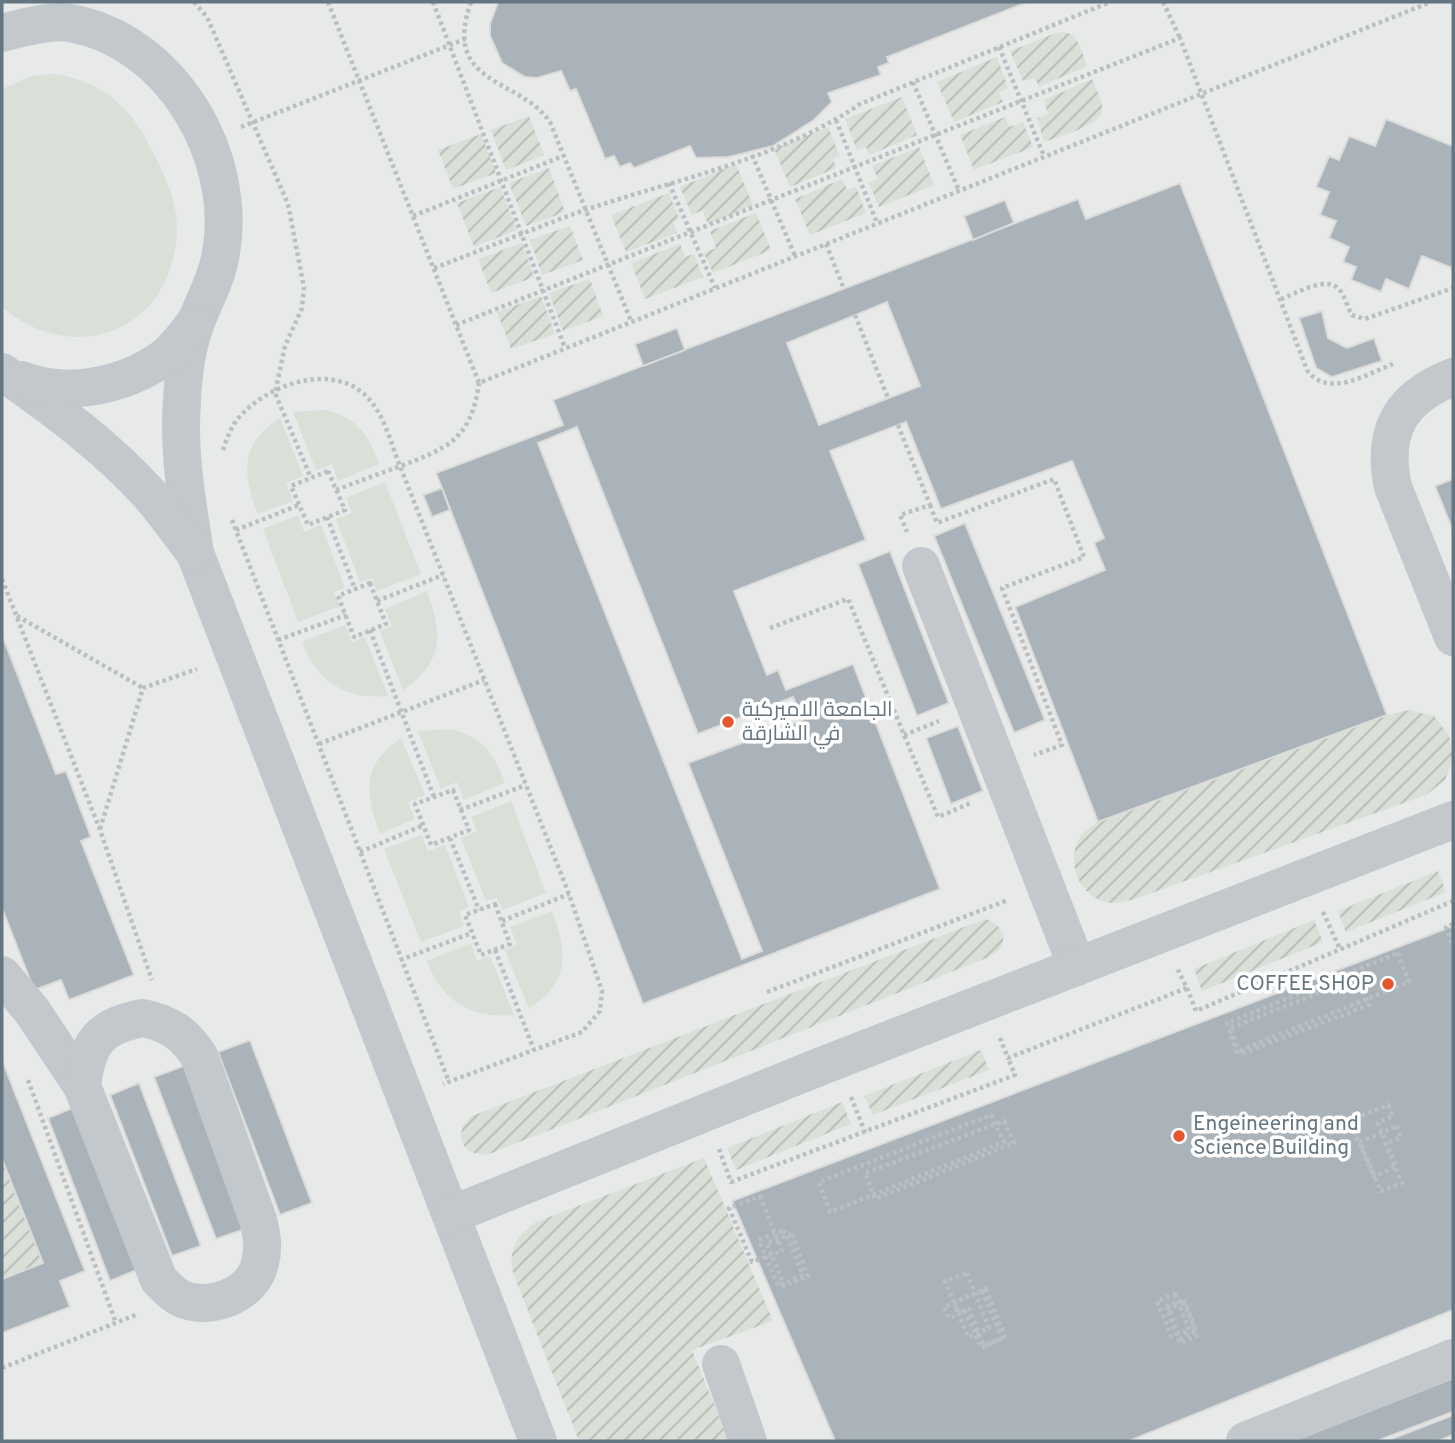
<svg xmlns="http://www.w3.org/2000/svg" width="1455" height="1443" viewBox="0 0 1455 1443" font-family="Overpass,Cairo,sans-serif">
<style>
.built{fill:#e8e9e9}
.green{fill:#dadfd7}
.garden{fill:url(#garden-furrows)}
.building{fill:#aab3b9;stroke:#dcdcda;stroke-width:2;fill-rule:evenodd}
.lines{fill:none;stroke-linecap:round;stroke-linejoin:round}
.path{stroke:#bbbfc2;stroke-width:4.5;stroke-dasharray:3.5 3.5;stroke-linecap:butt}
.minor{stroke:#c3c8cc;stroke-width:38}
.poi-dot{fill:#e4572e;stroke:#fff;stroke-width:2.5}
.labels{text-anchor:middle;dominant-baseline:central;stroke-width:7;stroke-linejoin:round;paint-order:stroke}
.poi-label{font-size:21px;fill:#657683;stroke:#fff;text-anchor:start}
</style>
<defs>
<pattern id="garden-furrows" width="10" height="10" patternUnits="userSpaceOnUse" patternTransform="scale(1.75)"><rect width="10" height="10" fill="#dadfd7"/><path d="M-1 1l2-2M0 10L10 0M9 11l2-2" fill="none" stroke="#b4b9b4"/></pattern>
</defs>
<rect width="100%" height="100%" fill="#fafaf8"/>
<rect class="built" x="2" y="2" width="1451" height="1439"/>
<g class="green">
<path d="M51 74C95 78 127 103 147 141 161 168 176 195 177 226 177 327 78 371 2 307V89L32 76Z"/>
<path d="M326 410C357 418 369 435 379 464L338 481 332 464 316 470 293 412Z"/>
<path d="M280 418 303 476 286 483 293 501 258 514C243 474 238 445 280 418Z"/>
<polygon points="385,482 421,574 377,591 372,578 360,582 336,519 352,513 346,498"/>
<polygon points="298,515 304,532 321,525 345,588 334,592 340,606 298,622 263,529"/>
<path d="M427 591C443 634 444 662 403 690L380 631 392 626 385 609Z"/>
<path d="M345 625 352 642 365 637 388 696C346 700 317 682 302 642Z"/>
<path d="M451 729C483 738 494 753 505 783L464 800 457 782 441 789 418 731Z"/>
<path d="M401 738 425 795 408 802 415 819 380 834C365 792 361 766 401 738Z"/>
<polygon points="511,801 546,893 502,910 497,898 486,901 461,838 477,831 471,817"/>
<polygon points="422,835 428,851 445,845 469,907 459,911 464,926 421,942 384,849"/>
<path d="M552 911C568 954 570 981 529 1009L505 950 517 945 510 927Z"/>
<path d="M471 943 477 961 490 956 514 1015C472 1019 441 1001 427 961Z"/>
</g>
<g class="garden">
<path d="M1056 33C1078 28 1081 50 1087 66L1039 87 1035 78 1023 81 1010 51Z"/>
<polygon points="997,57 1008,88 999,93 1003,102 954,122 937,82"/>
<path d="M1092 79C1095 88 1104 102 1102 111 1100 126 1057 137 1044 142L1037 118 1048 114 1044 100Z"/>
<polygon points="902,97 917,135 869,155 866,147 857,150 845,119"/>
<polygon points="529,116 544,155 506,170 491,130"/>
<polygon points="1005,117 1009,127 1023,122 1033,147 974,170 960,135"/>
<polygon points="828,127 840,156 833,159 836,168 790,187 774,149"/>
<polygon points="481,134 496,173 453,189 438,150"/>
<polygon points="919,147 934,185 879,207 869,183 878,179 872,166"/>
<polygon points="736,164 753,205 708,224 702,210 692,215 680,187"/>
<polygon points="549,168 565,212 526,226 509,183"/>
<polygon points="842,179 847,190 856,187 866,213 810,235 795,199"/>
<polygon points="500,187 517,230 474,247 457,203"/>
<polygon points="669,193 679,219 673,222 677,233 626,252 611,215"/>
<polygon points="756,213 771,250 713,273 704,253 716,248 710,231"/>
<polygon points="570,226 583,260 542,275 530,240"/>
<polygon points="522,243 534,277 491,293 478,259"/>
<polygon points="680,244 685,257 694,254 703,277 645,299 631,263"/>
<polygon points="590,279 603,316 563,331 549,293"/>
<polygon points="541,296 555,334 511,349 497,312"/>
<path d="M1410 710 1434 716 1449 735 1453 758 1445 780 1426 795 1135 899C1128 900 1119 904 1113 903 1081 901 1063 862 1081 836 1085 831 1093 826 1098 822L1387 715Z"/>
<polygon points="1438,871 1446,892 1346,932 1338,911"/>
<path d="M985 919C1007 926 1010 946 989 957L489 1154C462 1158 451 1133 472 1116Z"/>
<polygon points="1314,920 1323,942 1202,991 1194,969"/>
<polygon points="981,1050 989,1070 873,1115 864,1096"/>
<polygon points="842,1102 851,1124 736,1170 727,1148"/>
<path d="M704 1158 773 1321 692 1350 729 1441H579L513 1273C508 1250 517 1235 536 1222Z"/>
<polygon points="2,1159 43,1263 2,1279"/>
</g>
<g class="building">
<polygon points="498,2 1028,2 887,57 889,63 878,67 881,75 828,93 832,102 814,120 773,146 729,157 696,158 690,146 634,168 630,163 620,167 614,156 605,159 576,89 570,91 561,71 537,78 525,77 502,63 490,36 490,24"/>
<polygon points="1386,119 1453,146 1453,264 1452,268 1422,256 1409,289 1386,279 1381,292 1351,280 1356,267 1343,262 1349,247 1329,238 1336,221 1320,215 1329,192 1316,187 1329,156 1339,160 1349,136 1375,146"/>
<path d="M1180 183 1387 715 1098 822 1015 607 1105 570 1094 543 1104 538 1072 461 941 509 906 422 830 451 866 540 734 591 767 675 778 670 786 690 853 664 940 889 643 1004 436 473 563 425 553 400 1078 199 1086 219ZM887 302 920 386 819 425 787 343ZM577 427 698 734 793 697 803 720 688 763 762 951 742 959 538 443Z"/>
<polygon points="1005,200 1014,223 973,240 964,216"/>
<polygon points="1322,311 1328,338 1347,348 1374,338 1382,361 1332,377 1316,368 1299,318"/>
<polygon points="677,328 685,350 643,366 635,344"/>
<polygon points="1453,479 1453,531 1435,486"/>
<polygon points="442,488 450,510 432,517 423,495"/>
<polygon points="965,523 1045,720 1014,733 934,536"/>
<polygon points="890,551 949,703 917,716 858,564"/>
<polygon points="2,635 56,774 66,771 91,837 81,841 134,975 69,1000 61,980 34,990 2,908"/>
<polygon points="958,726 983,791 951,804 926,738"/>
<polygon points="1453,926 1453,1310 1129,1441 835,1441 732,1201"/>
<polygon points="250,1040 312,1203 280,1215 218,1052"/>
<polygon points="2,1060 85,1271 60,1281 70,1307 2,1333 2,1279 43,1263 2,1159"/>
<polygon points="186,1065 248,1228 216,1239 154,1077"/>
<polygon points="139,1083 201,1246 172,1256 110,1095"/>
<polygon points="77,1106 139,1269 110,1281 48,1118"/>
<polygon points="1453,1378 1453,1412 1377,1441 1293,1441"/>
<polygon points="1453,1415 1453,1435 1438,1441 1386,1441"/>
</g>
<g class="lines">
<g class="path">
<polyline points="194,2 207,17 288,204 304,288 302,308 285,346 275,393 311,478"/>
<polyline points="328,2 479,383 1431,2"/>
<polyline points="433,2 565,348"/>
<path d="M471 2C441 86 519 77 550 122L631 321"/>
<polyline points="1163,2 1180,38"/>
<polyline points="999,47 1044,156"/>
<polyline points="913,82 959,191"/>
<polyline points="836,120 877,223"/>
<polyline points="241,127 465,39"/>
<polyline points="752,155 795,256"/>
<polyline points="669,183 715,288"/>
<polyline points="413,216 563,156"/>
<polyline points="826,244 844,289"/>
<path d="M434 268C485 249 536 227 588 209 678 179 781 158 860 104L1110 2"/>
<path d="M1281 299C1295 294 1326 275 1339 289 1345 296 1347 307 1352 315L1365 319 1453 288"/>
<polyline points="855,315 888,398"/>
<path d="M456 325 1180 38 1307 370C1328 399 1367 374 1393 364"/>
<polyline points="898,425 930,505 900,515 907,532"/>
<path d="M223 450C226 440 230 430 236 421 264 385 333 360 368 398 385 416 391 444 400 466L569 894 602 991 600 1011 582 1032 443 1084"/>
<polygon points="328,471 345,510 308,525 291,486"/>
<path d="M336 490C357 482 378 474 398 467 448 448 471 440 479 383"/>
<polyline points="930,505 937,523 1054,479 1084,557 1002,588 1062,745 1034,755"/>
<polyline points="327,517 355,589"/>
<polyline points="232,520 449,1082"/>
<polyline points="236,530 299,505"/>
<polyline points="2,579 100,830 152,980"/>
<polygon points="370,583 386,624 354,637 338,596"/>
<polyline points="377,601 443,575"/>
<polyline points="17,616 143,688"/>
<polyline points="770,628 848,599 938,817 973,802"/>
<polyline points="370,630 434,797"/>
<polyline points="278,640 346,615"/>
<polyline points="904,735 939,721"/>
<polyline points="319,744 484,680"/>
<polygon points="453,790 469,830 431,845 415,804"/>
<polyline points="460,810 526,785"/>
<polyline points="100,829 143,688 197,669"/>
<polyline points="450,838 479,910"/>
<polyline points="360,852 424,825"/>
<polygon points="495,904 510,944 481,955 465,915"/>
<polyline points="1323,912 1340,949"/>
<polyline points="502,921 569,894"/>
<polyline points="1453,924 1446,927 1453,945"/>
<polyline points="495,950 534,1050"/>
<polygon points="1398,953 1409,982 1236,1052 1227,1023"/>
<polyline points="400,960 472,933"/>
<polygon points="1358,978 1369,1005 1240,1054 1230,1028"/>
<polyline points="1187,988 1196,1011 1453,901"/>
<polyline points="767,992 1008,900"/>
<polyline points="1000,1038 1008,1058 1187,988 1177,968"/>
<polyline points="28,1080 116,1323"/>
<polyline points="851,1097 865,1132"/>
<polygon points="1388,1105 1393,1116 1378,1123 1396,1166 1374,1177 1349,1121"/>
<polygon points="991,1115 1004,1142 830,1212 819,1182"/>
<polygon points="1004,1121 1014,1143 875,1199 865,1173"/>
<polygon points="1397,1126 1401,1137 1385,1144 1402,1183 1381,1191 1360,1142"/>
<polyline points="719,1149 731,1182 1015,1075 1008,1058"/>
<polygon points="760,1196 782,1251 752,1262 729,1208"/>
<polygon points="784,1230 803,1275 778,1286 759,1240"/>
<polygon points="792,1234 808,1276 784,1286 767,1243"/>
<polygon points="967,1273 989,1328 968,1337 945,1281"/>
<polygon points="986,1289 1005,1337 984,1346 969,1309 958,1312 955,1302"/>
<polygon points="982,1291 1002,1338 981,1348 965,1311 949,1318 944,1307"/>
<polygon points="1175,1294 1189,1330 1171,1336 1157,1301"/>
<polygon points="1184,1299 1196,1331 1180,1338 1168,1305"/>
<polygon points="1184,1302 1197,1336 1180,1343 1167,1309"/>
<polyline points="2,1368 138,1314"/>
</g>
<g class="minor">
<path d="M2 33C22 28 49 20 70 23 171 41 238 155 221 253 217 278 205 299 196 322 187 346 183 375 182 401 178 452 187 502 195 553L538 1441"/>
<path d="M2 372C55 409 108 448 151 496 166 514 180 533 194 552"/>
<path d="M1453 377C1400 398 1381 431 1393 487L1453 637"/>
<path d="M21 380C66 398 123 386 162 359 174 351 185 335 195 323"/>
<polyline points="921,566 1077,967"/>
<polyline points="2,975 32,1011 82,1086"/>
<path d="M143 1018C170 1024 184 1033 199 1056L258 1220C262 1235 264 1247 260 1263 253 1295 209 1312 180 1298 172 1294 165 1286 159 1280L82 1086C87 1043 99 1026 143 1018Z"/>
<polyline points="451,1215 819,1067 1453,820"/>
<polyline points="721,1364 748,1441"/>
<polyline points="1245,1441 1453,1358"/>
</g>
</g>
<g class="poi-dot">
<circle cx="728" cy="722" r="7"/>
<circle cx="1388" cy="984" r="7"/>
<circle cx="1179" cy="1136" r="7"/>
</g>
<g class="labels">
<g class="poi-label">
<text x="742" y="710">الجامعة الاميركية<tspan x="742" dy="24">في الشارقة</tspan></text>
<text x="1374" y="984" text-anchor="end">COFFEE SHOP</text>
<text x="1193" y="1124">Engeineering and<tspan x="1193" dy="24">Science Building</tspan></text>
</g>
</g>
<rect width="1455" height="1443" fill="none" stroke="#657683" stroke-width="7"/>
</svg>
